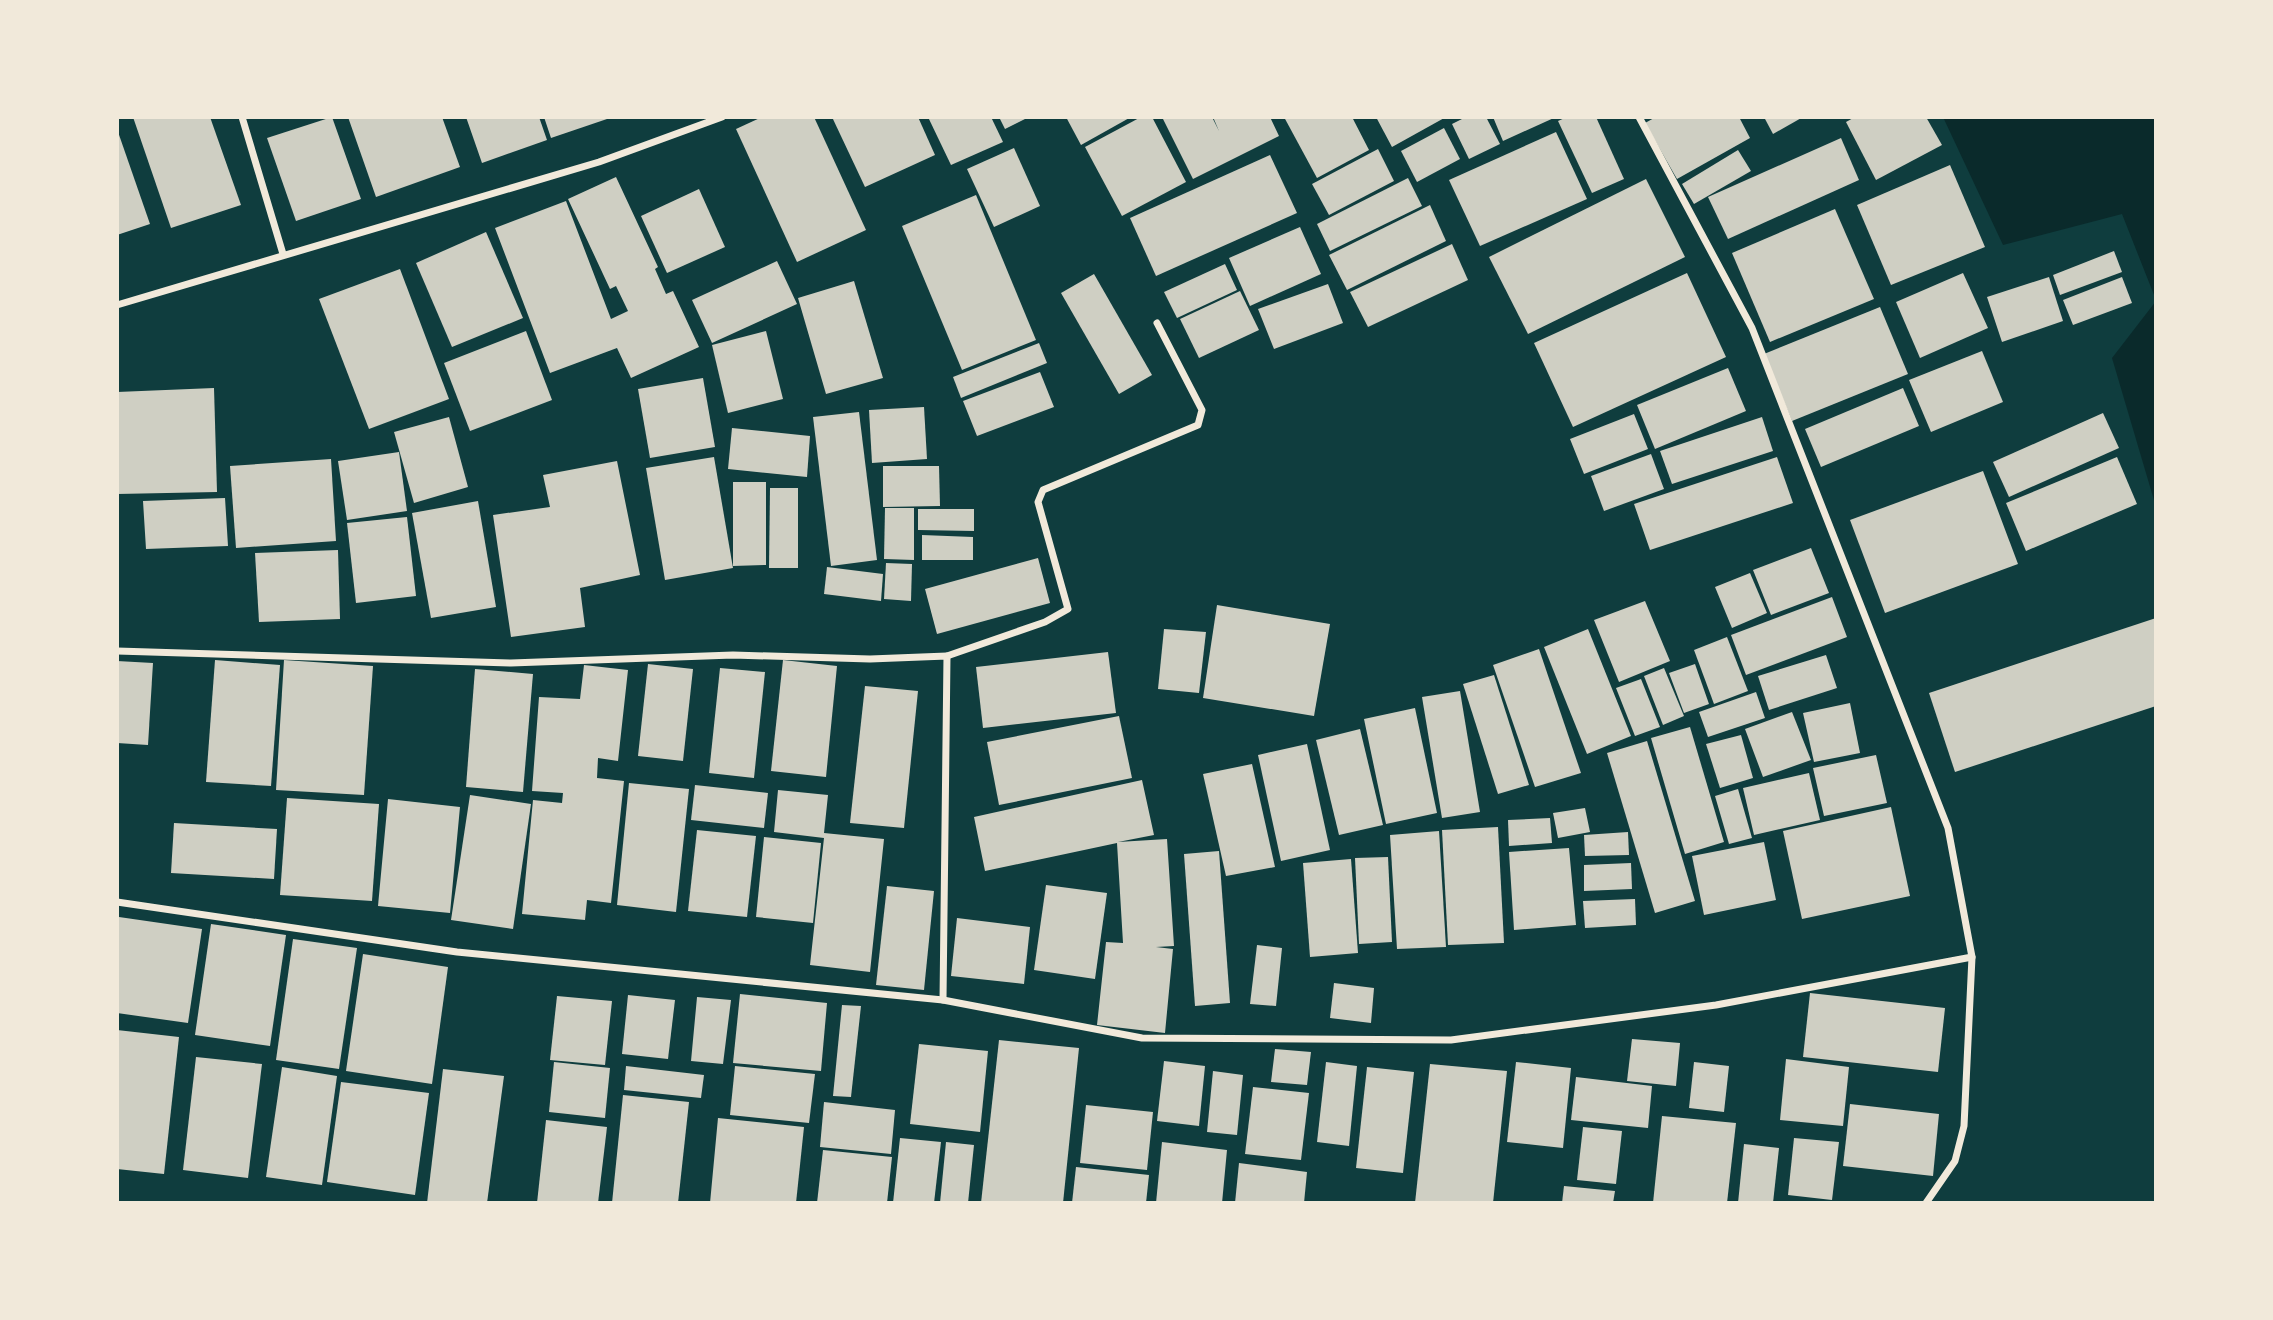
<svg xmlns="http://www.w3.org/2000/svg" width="2273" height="1320" viewBox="0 0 2273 1320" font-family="'PT Sans',sans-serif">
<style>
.water{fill:#0a2a2b}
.building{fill:#cfcfc3}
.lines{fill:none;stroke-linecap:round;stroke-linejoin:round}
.minor{stroke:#f1e9da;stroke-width:7}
</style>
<rect width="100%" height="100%" fill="#0f3d3e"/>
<g class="water">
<polygon points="1943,117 2156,117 2156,300 2122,214 2003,245"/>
<polygon points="2156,301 2156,507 2112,358"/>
</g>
<g class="building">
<polygon points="133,117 210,117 241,205 171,228"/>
<polygon points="332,117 361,199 296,221 267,138"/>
<polygon points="348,117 442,117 460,167 376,197"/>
<polygon points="466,117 539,117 547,140 482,163"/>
<polygon points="544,117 606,117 607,119 551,138"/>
<polygon points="762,117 814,117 866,230 797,262 736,129"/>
<polygon points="832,117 918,117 935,155 865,187"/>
<polygon points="928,117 991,117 1003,142 951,165"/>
<polygon points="999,117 1029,117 1005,129"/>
<polygon points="1066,117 1131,117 1081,145"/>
<polygon points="1141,117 1152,117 1186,182 1122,216 1085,147"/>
<polygon points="1162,117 1212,117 1219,131 1213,117 1270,117 1279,136 1193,179"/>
<polygon points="1284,117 1352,117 1369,150 1317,178"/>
<polygon points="1376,117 1446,117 1392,147"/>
<polygon points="1466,117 1486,117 1500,144 1469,159 1452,124"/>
<polygon points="1493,117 1556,117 1503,141"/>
<polygon points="1567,117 1596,117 1624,179 1592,193 1558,121"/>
<polygon points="1656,117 1739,117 1750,138 1677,179 1645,123"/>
<polygon points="1764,117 1803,117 1773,134"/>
<polygon points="1855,117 1926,117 1942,145 1876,180 1846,122"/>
<polygon points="1444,128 1460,159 1417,182 1401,151"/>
<polygon points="117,129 150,224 117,235"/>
<polygon points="1556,132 1587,199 1480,246 1449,180"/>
<polygon points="1841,138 1859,180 1728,239 1708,197"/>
<polygon points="1014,148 1040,206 994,227 967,169"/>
<polygon points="1378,149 1394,181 1329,215 1312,184"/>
<polygon points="1738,150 1751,171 1694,204 1682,184"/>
<polygon points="1270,155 1297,213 1156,276 1130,218"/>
<polygon points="1950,165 1985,247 1891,285 1857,205"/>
<polygon points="616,177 658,267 655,269 666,294 673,291 699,347 631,378 617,348 550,373 495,228 566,201 611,319 628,311 616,286 610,289 568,199"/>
<polygon points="1408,178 1422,206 1330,251 1317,224"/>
<polygon points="1646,179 1685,257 1528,334 1489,257"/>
<polygon points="699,189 725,247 667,273 641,216"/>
<polygon points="976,195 1036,340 962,370 902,226"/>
<polygon points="1430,205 1446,241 1347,290 1329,255"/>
<polygon points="1835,209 1874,299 1770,342 1732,253"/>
<polygon points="1300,227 1321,274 1250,306 1229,258"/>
<polygon points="486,232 523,318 452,347 416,263"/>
<polygon points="1452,244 1468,280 1368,327 1350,292"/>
<polygon points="2114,251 2122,272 2060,295 2053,275"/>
<polygon points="777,261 797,304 712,343 692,300"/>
<polygon points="1225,264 1237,290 1177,318 1164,292"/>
<polygon points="400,269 449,399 369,429 319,299"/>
<polygon points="1687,273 1726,357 1573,427 1534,343"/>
<polygon points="1963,273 1988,328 1920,358 1896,302"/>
<polygon points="1094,274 1152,375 1119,394 1061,293"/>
<polygon points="2049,277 2063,321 2002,342 1987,297"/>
<polygon points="2122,277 2132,303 2073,325 2063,300"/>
<polygon points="854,281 883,378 826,394 798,298"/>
<polygon points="1328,284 1343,323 1274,349 1258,309"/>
<polygon points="1240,291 1259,330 1199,358 1180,319"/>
<polygon points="1880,307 1908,374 1792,421 1764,354"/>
<polygon points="526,331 552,400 470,431 444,363"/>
<polygon points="766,331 783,399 728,413 712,345"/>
<polygon points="1039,343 1047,363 961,398 953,377"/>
<polygon points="1982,351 2003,402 1931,432 1909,380"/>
<polygon points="1728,368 1746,411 1655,449 1637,405"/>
<polygon points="1040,372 1054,407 977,436 963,401"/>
<polygon points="703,378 715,447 650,458 638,389"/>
<polygon points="214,388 217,492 117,494 117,392"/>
<polygon points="1903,388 1919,426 1821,467 1805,429"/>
<polygon points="924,407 927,459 872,463 869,410"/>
<polygon points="859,412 877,560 831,566 813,417"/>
<polygon points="2103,413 2119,448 2009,497 1993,462"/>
<polygon points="1634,414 1648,449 1584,474 1570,439"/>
<polygon points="449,417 468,487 414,503 394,432"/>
<polygon points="1762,417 1773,451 1672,484 1660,451"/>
<polygon points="732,428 810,436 807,477 728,469"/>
<polygon points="399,452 407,511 347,520 338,461"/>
<polygon points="1651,454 1664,489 1604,511 1591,476"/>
<polygon points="714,457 733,568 665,580 646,468"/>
<polygon points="1777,457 1793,503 1650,550 1634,504"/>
<polygon points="2117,457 2137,504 2026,551 2006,503"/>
<polygon points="331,459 336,541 236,548 230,466"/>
<polygon points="617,461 640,575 580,588 585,627 511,637 493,515 550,507 543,475"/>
<polygon points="883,466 939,466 940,506 883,507"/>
<polygon points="1983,471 2018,564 1885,613 1850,520"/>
<polygon points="733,482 766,482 766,565 733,566"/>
<polygon points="770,488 798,488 798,568 769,568"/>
<polygon points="225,498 228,546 146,549 143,501"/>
<polygon points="478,501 496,607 431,618 412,513"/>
<polygon points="885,508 914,508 914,560 884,559"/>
<polygon points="918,509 974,509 974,531 918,530"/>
<polygon points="407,517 416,596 356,603 347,523"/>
<polygon points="922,535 973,537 973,560 922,560"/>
<polygon points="1811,548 1829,593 1771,615 1753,570"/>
<polygon points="338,550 340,619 259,622 255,553"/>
<polygon points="1038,558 1050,603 937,634 925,589"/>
<polygon points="886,563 912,564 911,601 884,599"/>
<polygon points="827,567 883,574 881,601 824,594"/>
<polygon points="1750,573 1767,613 1732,628 1715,587"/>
<polygon points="1832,597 1847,637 1746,675 1731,635"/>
<polygon points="1645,601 1670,661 1619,682 1594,620"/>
<polygon points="1217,605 1330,624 1314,716 1203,698"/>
<polygon points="2156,618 2156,706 1955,772 1929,693"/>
<polygon points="1164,629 1206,632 1199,693 1158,689"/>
<polygon points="1588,629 1631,736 1587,754 1544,647"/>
<polygon points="1727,637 1748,691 1714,704 1694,650"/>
<polygon points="1539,649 1581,773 1535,787 1493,665"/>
<polygon points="1108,652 1116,713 983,728 976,667"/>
<polygon points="1826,655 1837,688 1769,710 1758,676"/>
<polygon points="215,660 280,665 271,786 206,782"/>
<polygon points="284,660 373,666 364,795 276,790"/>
<polygon points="783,660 837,666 826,777 771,771"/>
<polygon points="117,661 153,663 148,745 117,743"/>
<polygon points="648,664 693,669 683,761 638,756"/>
<polygon points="1695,664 1709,704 1684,713 1669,673"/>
<polygon points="584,665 628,670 618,761 598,758 597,778 624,781 611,903 587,900 585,920 522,914 533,800 562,803 563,793 532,791 539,697 580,699"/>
<polygon points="720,668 765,672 754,778 709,773"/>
<polygon points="1664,668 1684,716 1663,725 1644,676"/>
<polygon points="475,669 533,674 523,792 466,787"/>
<polygon points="1494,675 1529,785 1498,794 1463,684"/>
<polygon points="1641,679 1660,727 1635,736 1616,688"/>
<polygon points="865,686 918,691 904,828 850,823"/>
<polygon points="1460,691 1480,812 1442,818 1422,697"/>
<polygon points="1756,692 1765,718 1708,737 1699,712"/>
<polygon points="1850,703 1860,753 1814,762 1803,713"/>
<polygon points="1415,708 1437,813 1386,824 1364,719"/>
<polygon points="1792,712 1811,760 1763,777 1745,729"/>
<polygon points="1119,716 1132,778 999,805 987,742"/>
<polygon points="1690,727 1724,842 1685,854 1651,738"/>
<polygon points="1360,729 1383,825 1339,835 1316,740"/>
<polygon points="1741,735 1753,778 1720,788 1706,744"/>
<polygon points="1647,741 1695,901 1655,913 1607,753"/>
<polygon points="1307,744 1330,850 1281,861 1258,755"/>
<polygon points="1876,755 1887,803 1824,816 1813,768"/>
<polygon points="1252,764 1275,867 1226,876 1203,774"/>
<polygon points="1809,773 1820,820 1754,835 1743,788"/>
<polygon points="1142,780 1154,835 1118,842 1167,839 1174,946 1156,947 1173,949 1165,1033 1097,1025 1106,942 1123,943 1117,843 985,871 974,817"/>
<polygon points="629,783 689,789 676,912 617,905"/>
<polygon points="695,785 768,793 764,828 691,820"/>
<polygon points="1738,789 1752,838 1729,844 1715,796"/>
<polygon points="778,790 828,795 824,833 884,839 870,972 810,965 824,838 774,832"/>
<polygon points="470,795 531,804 513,929 451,920"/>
<polygon points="287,798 379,804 372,901 280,895"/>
<polygon points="388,799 460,807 450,913 378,906"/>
<polygon points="1891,807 1910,896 1802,919 1783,831"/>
<polygon points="1585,808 1590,832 1558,838 1553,813"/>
<polygon points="1550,818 1552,843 1509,846 1508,820"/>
<polygon points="174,823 277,829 274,879 171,873"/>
<polygon points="1498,827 1504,943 1448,945 1442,830"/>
<polygon points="697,830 756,836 747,917 688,911"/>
<polygon points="1439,831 1446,947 1397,949 1390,835"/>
<polygon points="1628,832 1629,855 1585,856 1584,835"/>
<polygon points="764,837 821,843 813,923 756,917"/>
<polygon points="1764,842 1776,900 1704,915 1692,856"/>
<polygon points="1569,848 1576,925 1514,930 1509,852"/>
<polygon points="1219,851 1230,1003 1195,1006 1184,854"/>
<polygon points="1388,857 1392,942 1359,944 1355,858"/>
<polygon points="1351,859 1358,953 1310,957 1303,863"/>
<polygon points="1631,863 1632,889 1584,891 1584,865"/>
<polygon points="1046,885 1107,893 1095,979 1034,970"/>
<polygon points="887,886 934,891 924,990 876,985"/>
<polygon points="1635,899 1636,925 1585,928 1583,901"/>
<polygon points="119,917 202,929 188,1023 117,1013"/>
<polygon points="957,918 1030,927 1024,984 951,976"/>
<polygon points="211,924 286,935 270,1046 195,1035"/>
<polygon points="293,939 357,948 339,1069 276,1060"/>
<polygon points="1257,945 1282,948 1276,1006 1250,1004"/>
<polygon points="363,954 448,967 432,1084 346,1071"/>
<polygon points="1334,983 1374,988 1371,1023 1330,1018"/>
<polygon points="1810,993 1945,1008 1938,1072 1803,1057"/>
<polygon points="740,994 827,1003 821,1071 733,1063"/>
<polygon points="628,995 675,1000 668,1059 622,1054"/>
<polygon points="557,996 612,1001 605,1065 550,1060"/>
<polygon points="697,997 731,1000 723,1064 691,1061"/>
<polygon points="842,1005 861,1006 851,1097 833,1096"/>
<polygon points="117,1030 179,1037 164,1174 117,1169"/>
<polygon points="1632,1039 1680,1043 1676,1086 1627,1081"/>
<polygon points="999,1040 1079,1048 1063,1203 981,1203"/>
<polygon points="919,1044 988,1051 980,1132 910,1124"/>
<polygon points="1275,1049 1311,1052 1307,1085 1271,1082"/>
<polygon points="196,1057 262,1064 248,1178 183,1170"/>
<polygon points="1786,1059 1849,1067 1843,1126 1780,1120"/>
<polygon points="1164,1061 1205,1066 1199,1126 1157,1121"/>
<polygon points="554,1062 610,1068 605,1118 549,1112"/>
<polygon points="1326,1062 1357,1066 1349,1146 1317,1142"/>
<polygon points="1516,1062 1571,1068 1563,1148 1507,1142"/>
<polygon points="1694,1062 1729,1066 1724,1112 1689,1108"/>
<polygon points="1430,1064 1507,1071 1493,1203 1415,1203"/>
<polygon points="626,1066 704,1075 701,1098 624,1090"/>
<polygon points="735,1066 815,1074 809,1123 730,1115"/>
<polygon points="282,1067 337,1076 322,1185 266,1177"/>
<polygon points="1367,1067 1414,1072 1403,1173 1356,1168"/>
<polygon points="443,1069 504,1076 487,1203 427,1203"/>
<polygon points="1213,1071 1243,1075 1237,1135 1207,1132"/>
<polygon points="1576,1077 1652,1086 1648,1128 1571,1120"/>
<polygon points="341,1082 429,1093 415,1195 327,1182"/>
<polygon points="1253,1087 1309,1093 1301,1160 1245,1154"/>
<polygon points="623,1095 689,1102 678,1203 612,1203"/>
<polygon points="824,1102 895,1110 891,1154 820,1147"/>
<polygon points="1850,1104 1939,1114 1933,1176 1843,1166"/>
<polygon points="1086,1105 1153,1112 1147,1170 1080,1163"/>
<polygon points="1662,1116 1736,1123 1727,1203 1653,1203"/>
<polygon points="718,1118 804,1127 796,1203 710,1203"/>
<polygon points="546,1120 607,1127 598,1203 537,1203"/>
<polygon points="1583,1127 1622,1131 1616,1184 1577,1180"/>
<polygon points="900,1138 941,1142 934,1203 893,1203"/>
<polygon points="1794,1138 1839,1142 1832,1200 1788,1195"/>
<polygon points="946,1142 974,1145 968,1203 940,1203"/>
<polygon points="1162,1142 1227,1150 1222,1203 1156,1203"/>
<polygon points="1744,1144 1779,1148 1773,1203 1738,1203"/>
<polygon points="823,1150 892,1157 887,1203 817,1203"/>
<polygon points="1239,1163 1307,1172 1304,1203 1235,1203"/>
<polygon points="1076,1167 1149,1175 1146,1203 1072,1203"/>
<polygon points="1564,1186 1615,1191 1613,1203 1562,1203"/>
</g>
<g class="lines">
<g class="minor">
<polyline points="242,117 283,254"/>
<polyline points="1639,117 1752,328 1948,828 1972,957 1964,1126 1955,1161 1926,1203"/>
<polyline points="117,305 599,162 722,117"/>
<polyline points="117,651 511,663 733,655 870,659 947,656 943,1000"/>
<polyline points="947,656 1045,622 1068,609 1038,502 1043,490 1198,425 1202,410 1157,323"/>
<polyline points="117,902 457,952 943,1000 1142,1038 1451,1040 1716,1005 1972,957"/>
</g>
</g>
<rect width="2273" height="1320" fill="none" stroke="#f1e9da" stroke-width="238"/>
</svg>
